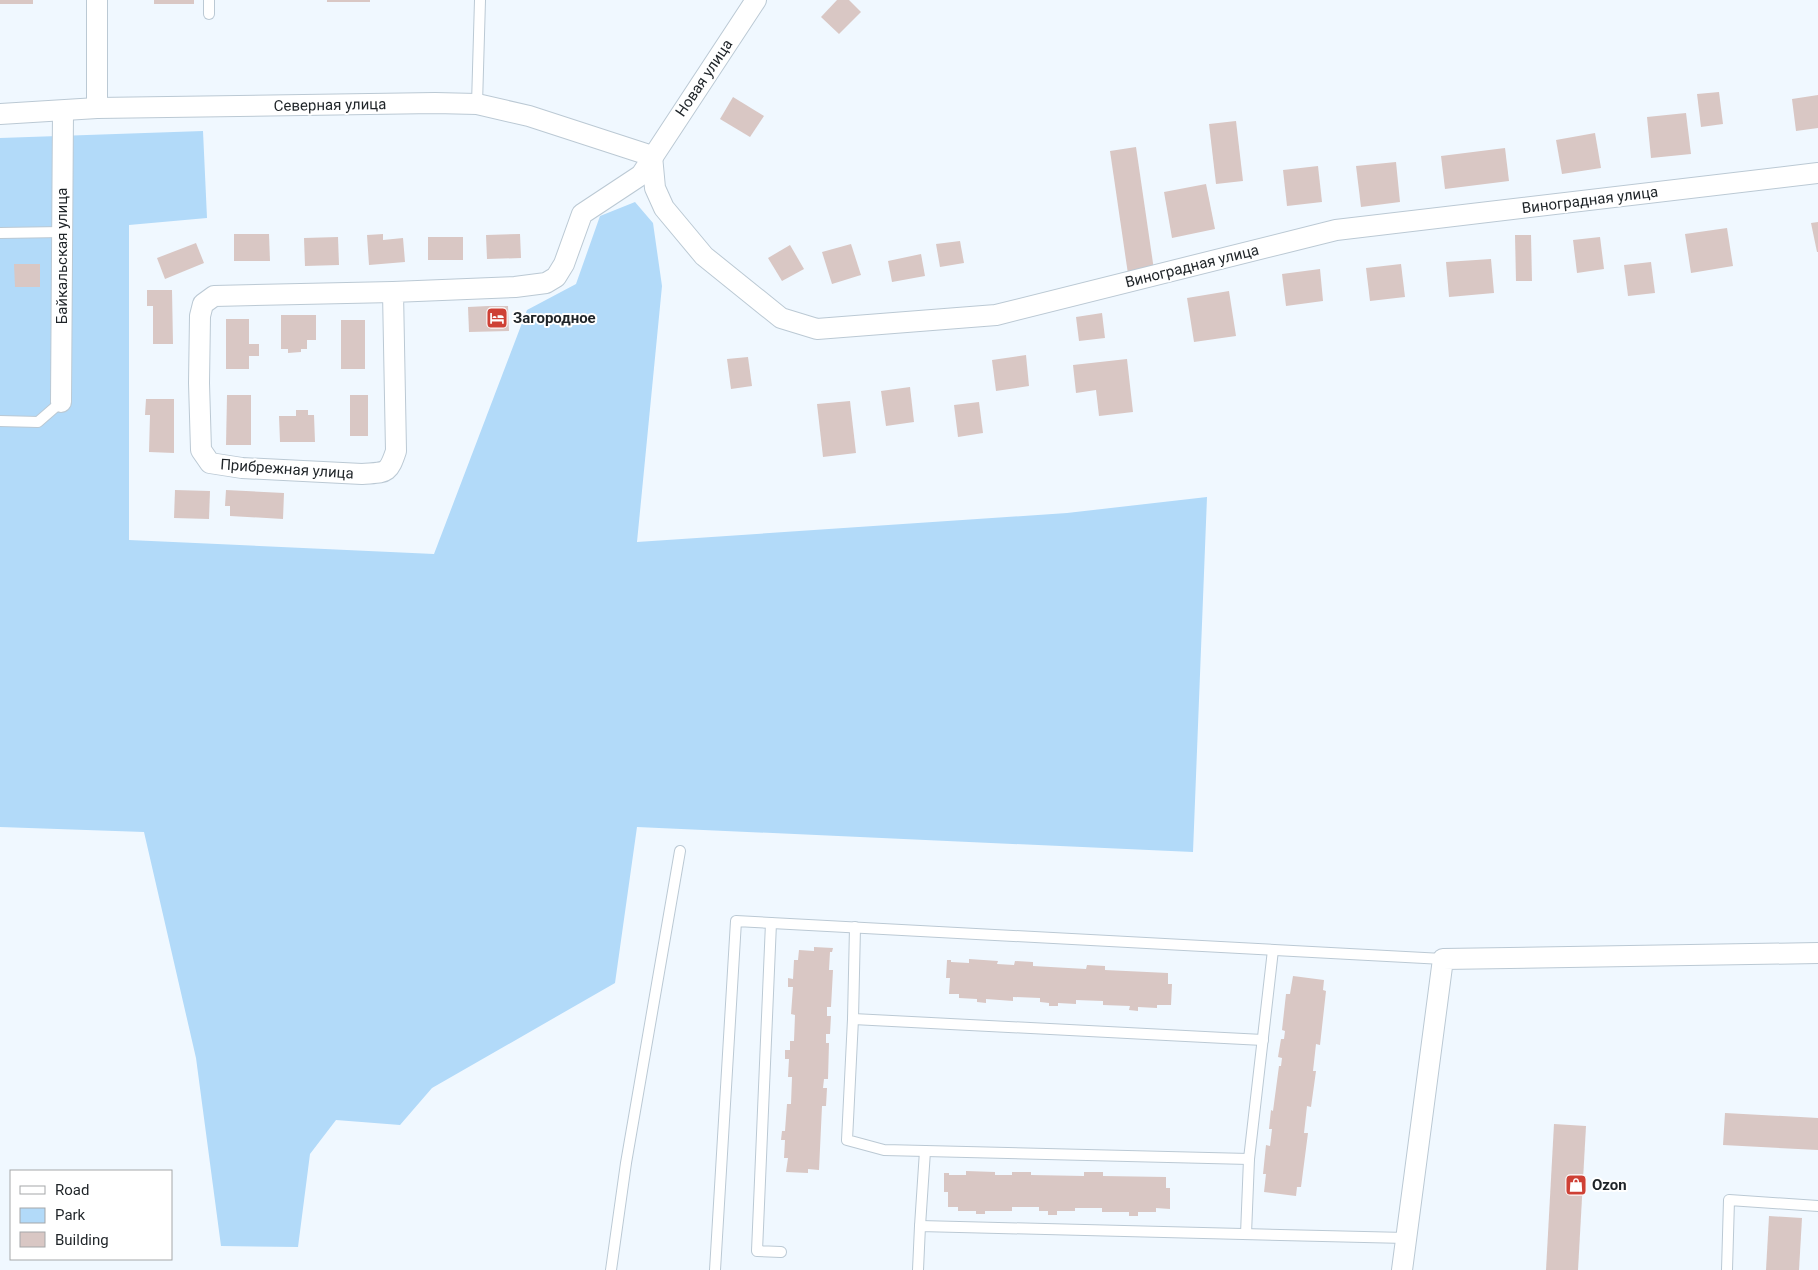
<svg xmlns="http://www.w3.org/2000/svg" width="1818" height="1270" viewBox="0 0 1818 1270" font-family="Roboto,sans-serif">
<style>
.green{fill:#b2daf9}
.building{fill:#d9c7c4}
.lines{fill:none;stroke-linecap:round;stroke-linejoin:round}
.lane-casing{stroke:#bbc9d4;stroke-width:12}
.street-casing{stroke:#bbc9d4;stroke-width:22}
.lane{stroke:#fff;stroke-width:10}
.street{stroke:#fff;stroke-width:20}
.labels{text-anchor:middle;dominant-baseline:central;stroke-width:4;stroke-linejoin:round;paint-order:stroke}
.street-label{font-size:15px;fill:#1f2428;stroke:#fff}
.poi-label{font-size:15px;font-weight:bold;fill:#1f2428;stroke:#fff;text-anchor:start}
</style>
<rect width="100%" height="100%" fill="#f0f8ff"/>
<polygon class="green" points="203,131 207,218 129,225 129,540 434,554 527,310 576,284 600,216 635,202 653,223 662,286 637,542 1067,513 1207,497 1193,852 637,827 615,983 432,1088 400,1125 336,1120 310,1154 298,1247 221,1246 196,1058 144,832 0,827 0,138"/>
<g class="building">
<rect x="0" y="0" width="33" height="4"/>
<rect x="154" y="0" width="40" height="4"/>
<rect x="327" y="0" width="43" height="2"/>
<polygon points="837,0 849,0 861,12 839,34 821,17"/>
<polygon points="1719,92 1723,124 1701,127 1697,94"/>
<polygon points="1818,95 1818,128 1796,131 1792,99"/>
<polygon points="733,97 764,116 750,137 720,119"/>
<polygon points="1686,113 1691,154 1651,158 1647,117"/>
<polygon points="1236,121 1243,181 1216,184 1209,124"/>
<polygon points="1595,133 1601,168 1562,174 1556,140"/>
<polygon points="1136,147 1154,270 1128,274 1110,151"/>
<polygon points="1505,148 1509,181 1445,189 1441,156"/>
<polygon points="1396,162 1400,202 1361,207 1356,166"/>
<polygon points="1318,166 1322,202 1287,206 1283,170"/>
<polygon points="1206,184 1215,229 1172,238 1164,192"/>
<polygon points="1818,222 1818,252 1817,252 1811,223"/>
<polygon points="1727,228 1733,266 1691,273 1685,234"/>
<polygon points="234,234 269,234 270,261 234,261"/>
<polygon points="383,234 383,240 403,238 405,262 369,265 367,235"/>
<polygon points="520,234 521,258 487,259 486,235"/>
<polygon points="1515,235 1531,235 1532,281 1516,281"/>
<polygon points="338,237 339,265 305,266 304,238"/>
<rect x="428" y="237" width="35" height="23"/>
<polygon points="1600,237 1604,269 1577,273 1573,240"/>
<polygon points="960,241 964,263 940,267 936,244"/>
<polygon points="196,243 204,263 165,279 157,258"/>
<polygon points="851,244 861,275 832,284 822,252"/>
<polygon points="790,245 804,269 782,281 768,258"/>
<polygon points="921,254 925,276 892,282 888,261"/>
<polygon points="1491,259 1494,293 1449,297 1446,262"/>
<polygon points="1651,262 1655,293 1628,296 1624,265"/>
<polygon points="14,264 40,264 40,287 15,287"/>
<polygon points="1401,264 1405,297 1370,301 1366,268"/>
<polygon points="1320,269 1323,301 1286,306 1282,274"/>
<polygon points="147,290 172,290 173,344 153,344 153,306 147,306"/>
<polygon points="1229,291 1236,336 1194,342 1187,298"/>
<polygon points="488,306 508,306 509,331 469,332 468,307"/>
<polygon points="1102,313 1105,338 1079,341 1076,317"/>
<polygon points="281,315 316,315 316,340 307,340 307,349 301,349 301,352 288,353 288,349 281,349"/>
<polygon points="226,319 249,319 249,344 259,344 259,356 249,356 249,369 226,369"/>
<rect x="341" y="320" width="24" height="49"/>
<polygon points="1026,355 1029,386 996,391 992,360"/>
<polygon points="748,357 752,386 731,389 727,359"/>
<polygon points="1127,359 1133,412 1099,416 1096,390 1076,393 1073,365"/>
<polygon points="910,387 914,422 886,426 881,391"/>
<polygon points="227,395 251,395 251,445 226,445"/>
<rect x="350" y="395" width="18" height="41"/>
<polygon points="146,399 174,399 174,453 149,452 150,415 145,415"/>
<polygon points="850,401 856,453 823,457 817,404"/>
<polygon points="979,402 983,433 958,437 954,405"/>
<polygon points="296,410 308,410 308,415 314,415 315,442 280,442 279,416 296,416"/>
<polygon points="175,490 210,491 209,519 174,518"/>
<polygon points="226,490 284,493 283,519 230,516 230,506 225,506"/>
<polygon points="814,947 833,948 832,952 830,952 829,970 833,970 831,1007 827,1007 827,1016 831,1016 830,1034 826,1034 826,1043 829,1043 828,1079 824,1079 823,1088 827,1088 826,1106 822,1106 819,1170 808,1169 808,1173 786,1172 788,1158 784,1158 785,1140 781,1140 782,1131 785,1131 787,1104 791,1104 792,1077 788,1077 789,1059 785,1059 785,1050 790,1050 790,1041 794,1041 795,1015 791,1014 793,987 788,987 788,978 793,979 794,960 798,960 799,950 814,951"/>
<polygon points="969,959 998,961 997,964 1014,965 1015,961 1033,962 1033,966 1086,969 1087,965 1105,966 1105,970 1168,973 1168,984 1172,984 1171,1005 1157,1005 1157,1008 1138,1007 1138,1011 1129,1010 1130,1006 1103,1005 1103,1001 1076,1000 1076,1004 1058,1003 1058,1006 1049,1006 1049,1003 1040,1002 1040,998 1013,997 1013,1001 986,999 986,1003 977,1002 977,999 959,998 959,994 949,994 950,978 946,978 947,960 951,960 951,962 969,963"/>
<polygon points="1293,976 1324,980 1323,990 1326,991 1320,1045 1316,1044 1313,1071 1316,1071 1311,1107 1307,1106 1304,1133 1308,1133 1301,1187 1297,1187 1296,1196 1264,1192 1266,1174 1263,1174 1266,1145 1270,1146 1272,1129 1269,1129 1271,1110 1273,1111 1279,1066 1281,1066 1282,1058 1278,1057 1281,1039 1284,1039 1285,1031 1282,1030 1286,994 1290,994"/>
<polygon points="1725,1113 1818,1118 1818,1150 1723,1145"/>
<polygon points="1554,1124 1586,1126 1578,1270 1546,1270"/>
<polygon points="966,1171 995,1172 995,1175 1012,1175 1012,1172 1031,1172 1031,1175 1084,1176 1084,1172 1103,1172 1103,1176 1166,1177 1166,1188 1170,1188 1170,1209 1156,1208 1156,1212 1138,1212 1138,1216 1129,1216 1129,1212 1102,1212 1102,1208 1075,1208 1075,1211 1057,1211 1057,1215 1048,1215 1048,1211 1039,1211 1039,1207 1012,1207 1012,1211 985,1211 985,1214 976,1214 976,1211 958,1211 958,1207 948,1207 948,1192 944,1192 944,1173 949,1173 949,1175 966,1175"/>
<polygon points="1769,1216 1802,1218 1799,1270 1766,1270"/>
</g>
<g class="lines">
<g class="lane-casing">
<g id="lane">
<polyline points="209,0 209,14"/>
<polyline points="477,104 480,0"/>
<polyline points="0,233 62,232"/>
<polyline points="0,421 38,422 61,402"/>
<polyline points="771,923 757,1251 781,1252"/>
<polyline points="855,927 853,1019 847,1140 884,1150 1249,1159 1273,950"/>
<polyline points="853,1019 1263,1040"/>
<polyline points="920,1226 925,1151"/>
<polyline points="1246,1234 1249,1159"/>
<polyline points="611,1270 626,1163 680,851"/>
<polyline points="715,1270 736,921 1443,959"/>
<polyline points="918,1270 920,1226 1406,1238"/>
<polyline points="1727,1270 1729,1200 1818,1206"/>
</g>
</g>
<g class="street-casing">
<g id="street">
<polyline points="97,0 97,108"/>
<polyline points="0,114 97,108 435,103 477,104 529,116 652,156"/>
<polyline points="652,156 655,188 664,208 704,256 781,318 817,329 996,315 1336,230 1818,173"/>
<path d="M393 292 396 451C388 475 386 472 362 474L242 468 210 463 201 450 199 383 200 316 203 304 214 296 393 292 515 287 546 283 556 277 564 264 582 214 641 175 756 0"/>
<polyline points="61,402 63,111"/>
<polyline points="1402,1270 1443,959 1818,953"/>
</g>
</g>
<use href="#lane" class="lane"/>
<use href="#street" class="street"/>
</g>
<defs>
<g id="hotel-square" transform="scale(1.125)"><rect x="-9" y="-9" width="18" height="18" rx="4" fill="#ce4035" stroke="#fff"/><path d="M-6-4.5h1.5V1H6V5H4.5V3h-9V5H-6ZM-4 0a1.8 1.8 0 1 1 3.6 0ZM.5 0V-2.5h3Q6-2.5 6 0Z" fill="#fff"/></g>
<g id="shop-square" transform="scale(1.125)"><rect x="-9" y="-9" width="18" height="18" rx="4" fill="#ce4035" stroke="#fff"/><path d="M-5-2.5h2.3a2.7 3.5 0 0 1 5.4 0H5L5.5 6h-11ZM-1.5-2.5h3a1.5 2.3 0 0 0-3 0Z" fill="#fff"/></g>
</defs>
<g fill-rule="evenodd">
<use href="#hotel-square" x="497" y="318"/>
<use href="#shop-square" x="1576" y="1185"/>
</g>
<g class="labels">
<g class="street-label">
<text transform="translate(704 78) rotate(-56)">Новая улица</text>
<text transform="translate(330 105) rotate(-1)">Северная улица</text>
<text transform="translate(1590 200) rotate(-7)">Виноградная улица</text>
<text transform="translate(62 256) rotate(-90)">Байкальская улица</text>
<text transform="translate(1192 266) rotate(-14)">Виноградная улица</text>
<text transform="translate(287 469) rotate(4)">Прибрежная улица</text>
</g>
<g class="poi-label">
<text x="513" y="318">Загородное</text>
<text x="1592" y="1185">Ozon</text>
</g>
</g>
<rect x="10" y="1170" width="162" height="90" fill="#ffffff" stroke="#a5a7a9"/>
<rect x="20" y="1186" width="25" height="8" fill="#ffffff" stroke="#a5a7a9"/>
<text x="55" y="1195" font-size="15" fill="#1f2428">Road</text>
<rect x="20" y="1208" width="25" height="15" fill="#b2daf9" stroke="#a5a7a9"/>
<text x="55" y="1220" font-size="15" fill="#1f2428">Park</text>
<rect x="20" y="1232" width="25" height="15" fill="#d9c7c4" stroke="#a5a7a9"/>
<text x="55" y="1245" font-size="15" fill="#1f2428">Building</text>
</svg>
